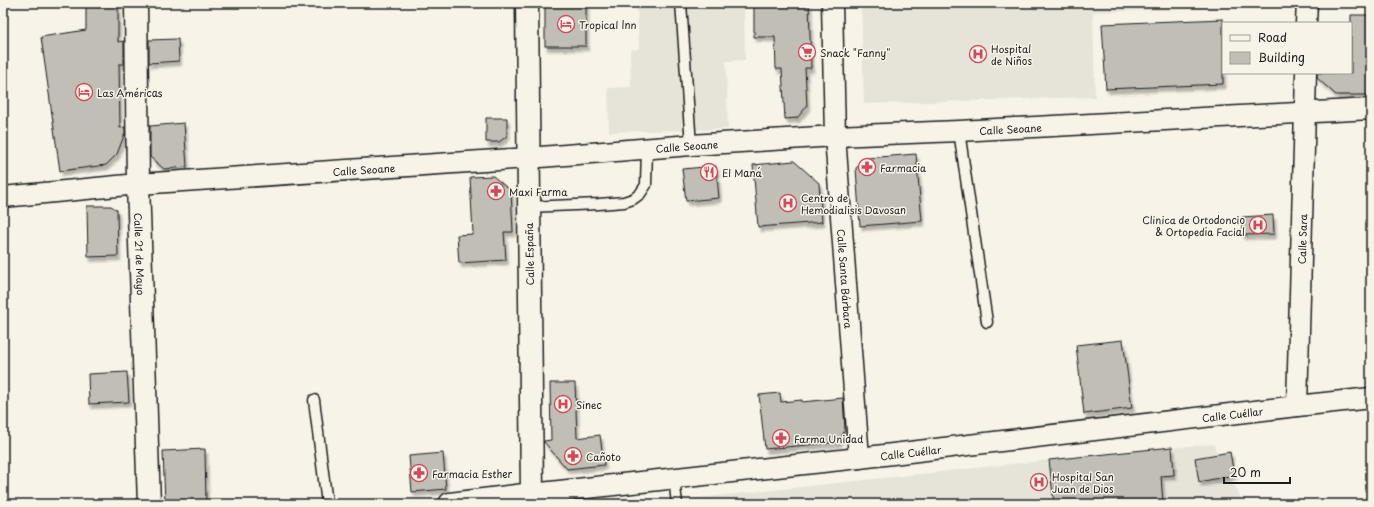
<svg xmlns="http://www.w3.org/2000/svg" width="1374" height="507" viewBox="0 0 1374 507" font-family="'Playpen Sans',sans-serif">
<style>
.built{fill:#e6e3d9}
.building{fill:#c0beb5;stroke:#1c1c1c;filter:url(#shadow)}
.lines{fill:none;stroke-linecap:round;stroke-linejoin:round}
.service-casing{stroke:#1c1c1c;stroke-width:13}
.minor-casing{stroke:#1c1c1c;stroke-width:23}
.tertiary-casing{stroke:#1c1c1c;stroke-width:25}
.service{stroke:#f7f3e8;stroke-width:10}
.minor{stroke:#f7f3e8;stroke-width:20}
.tertiary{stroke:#f7f3e8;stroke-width:22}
.labels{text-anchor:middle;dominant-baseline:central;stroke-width:3;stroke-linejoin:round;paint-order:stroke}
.poi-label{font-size:10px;fill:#1c1c1c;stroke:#f7f3e8;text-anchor:start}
.street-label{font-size:10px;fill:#1c1c1c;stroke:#f7f3e8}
</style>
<defs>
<filter id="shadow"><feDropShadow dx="2.5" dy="4.5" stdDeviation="1" flood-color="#0004"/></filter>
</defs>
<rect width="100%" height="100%" fill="#f7f3e8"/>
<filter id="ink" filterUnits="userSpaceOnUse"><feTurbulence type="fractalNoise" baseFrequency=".025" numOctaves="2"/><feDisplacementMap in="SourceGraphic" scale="8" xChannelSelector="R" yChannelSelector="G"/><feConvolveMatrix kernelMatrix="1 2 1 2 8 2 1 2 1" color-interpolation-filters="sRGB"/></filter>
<g filter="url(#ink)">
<g class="built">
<polygon points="637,3 744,3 745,60 726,61 728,129 609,132 608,88 631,87 630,50 639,49"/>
<polygon points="861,3 1301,3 1301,6 1093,12 1095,97 864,104"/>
<polygon points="1213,444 1244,504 643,504 1105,454"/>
</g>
<g class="building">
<polygon points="86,3 118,3 118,42 124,41 124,64 119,64 120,128 125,127 125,133 117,154 106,165 60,171 41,37 86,30"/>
<rect x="545" y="3" width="41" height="43"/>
<polygon points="754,3 809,3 811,68 805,68 807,106 797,118 785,119 782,69 776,69 775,37 754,37"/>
<polygon points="1351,15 1371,15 1371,95 1336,95 1317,78 1317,73 1351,73"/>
<polygon points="1223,19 1223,84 1106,89 1102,24"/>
<polygon points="178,39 179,61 149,63 149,40"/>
<polygon points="486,118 507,118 507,136 499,142 486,142"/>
<polygon points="184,123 187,167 164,169 150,157 150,126"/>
<polygon points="916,154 922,221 860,226 856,168 867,158"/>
<polygon points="794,161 819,183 822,222 758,227 753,165"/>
<polygon points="716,166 719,198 686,201 682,169"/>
<polygon points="493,176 511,191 513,232 504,232 506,260 459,263 457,235 473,234 470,177"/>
<polygon points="87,206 111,206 117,210 118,256 88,257"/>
<polygon points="1273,215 1274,234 1242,235 1242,217"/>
<polygon points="1123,340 1132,408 1084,414 1076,345"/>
<polygon points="127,372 129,402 89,404 88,374"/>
<polygon points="550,383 575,383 577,438 600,435 604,465 567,469 544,442 544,441 551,440"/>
<polygon points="780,393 781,402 802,400 802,402 843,398 845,430 839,442 765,449 759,395"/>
<polygon points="1172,447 1174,475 1161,476 1163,504 1054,504 1049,460"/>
<polygon points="205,449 206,504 165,504 163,451"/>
<polygon points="1230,452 1234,475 1199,482 1195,458"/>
<polygon points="443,453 446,489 412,492 409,456"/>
</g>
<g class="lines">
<g class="service-casing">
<g id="service">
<polyline points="681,3 691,145"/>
<polyline points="959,131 987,322"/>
<polyline points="528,207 599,204 624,202 633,199 640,194 646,185 647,148"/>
<polyline points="314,400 327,504"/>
<polyline points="674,478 677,504"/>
</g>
</g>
<g class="minor-casing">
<g id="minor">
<path id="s1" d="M832 3 835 136 859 458"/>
<polyline points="1306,23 1307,3"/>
<path id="s2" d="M3 197 138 184 528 158 691 145 835 136 959 131 1371 109"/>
<path id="s3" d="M1297 406 1306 73"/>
<path id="s4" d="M532 504V494L859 458 1297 406 1371 398"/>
</g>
</g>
<g class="tertiary-casing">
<g id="tertiary">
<path id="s5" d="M136 3 138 184 149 504"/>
<polyline points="450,504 532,494 527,3"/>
</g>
</g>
<use href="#service" class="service"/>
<use href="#minor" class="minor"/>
<use href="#tertiary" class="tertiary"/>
</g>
</g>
<defs>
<g id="hotel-ring" transform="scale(0.9)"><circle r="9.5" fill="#f7f3e8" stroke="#d1495b" stroke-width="1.5"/><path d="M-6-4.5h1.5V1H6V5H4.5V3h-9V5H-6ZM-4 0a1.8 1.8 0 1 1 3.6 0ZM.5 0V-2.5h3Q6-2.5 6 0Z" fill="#d1495b"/></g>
<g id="supermarket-ring" transform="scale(0.9)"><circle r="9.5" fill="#f7f3e8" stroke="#d1495b" stroke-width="1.5"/><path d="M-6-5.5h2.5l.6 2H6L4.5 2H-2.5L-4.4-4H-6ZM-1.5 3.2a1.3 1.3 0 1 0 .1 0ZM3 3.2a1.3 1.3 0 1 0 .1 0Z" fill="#d1495b"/></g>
<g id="hospital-ring" transform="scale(0.9)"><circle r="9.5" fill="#f7f3e8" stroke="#d1495b" stroke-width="1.5"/><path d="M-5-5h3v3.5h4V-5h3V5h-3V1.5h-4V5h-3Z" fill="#d1495b"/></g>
<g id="pharmacy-ring" transform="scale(0.9)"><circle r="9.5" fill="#f7f3e8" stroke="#d1495b" stroke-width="1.5"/><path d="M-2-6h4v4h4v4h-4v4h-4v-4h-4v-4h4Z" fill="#d1495b"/></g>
<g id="restaurant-ring" transform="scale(0.9)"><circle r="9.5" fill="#f7f3e8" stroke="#d1495b" stroke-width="1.5"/><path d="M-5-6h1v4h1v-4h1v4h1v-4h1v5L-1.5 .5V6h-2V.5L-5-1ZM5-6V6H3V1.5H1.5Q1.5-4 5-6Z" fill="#d1495b"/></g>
</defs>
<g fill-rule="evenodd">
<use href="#hotel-ring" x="566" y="24"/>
<use href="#supermarket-ring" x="807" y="52"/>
<use href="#hospital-ring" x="978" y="54"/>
<use href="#hotel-ring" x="84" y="92"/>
<use href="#pharmacy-ring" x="867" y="167"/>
<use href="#restaurant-ring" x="709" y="172"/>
<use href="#pharmacy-ring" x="496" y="191"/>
<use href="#hospital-ring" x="788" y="203"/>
<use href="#hospital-ring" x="1258" y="225"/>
<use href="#hospital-ring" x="563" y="404"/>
<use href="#pharmacy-ring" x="781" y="438"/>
<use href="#pharmacy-ring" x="573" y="456"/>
<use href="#pharmacy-ring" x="419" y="473"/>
<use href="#hospital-ring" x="1039" y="482"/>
</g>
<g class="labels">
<g class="poi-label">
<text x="579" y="24">Tropical Inn</text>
<text x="991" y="48">Hospital<tspan x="991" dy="12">de Niños</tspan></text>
<text x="820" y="52">Snack "Fanny"</text>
<text x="97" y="92">Las Américas</text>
<text x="880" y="167">Farmacia</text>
<text x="722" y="172">El Maná</text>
<text x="509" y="191">Maxi Farma</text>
<text x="801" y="197">Centro de<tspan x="801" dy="12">Hemodialisis Davosan</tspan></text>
<text x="1245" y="219" text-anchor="end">Clinica de Ortodoncio<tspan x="1245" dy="12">&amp; Ortopedia Facial</tspan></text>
<text x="576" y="404">Sinec</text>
<text x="794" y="438">Farma Unidad</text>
<text x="586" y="456">Cañoto</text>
<text x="432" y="473">Farmacia Esther</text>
<text x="1052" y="476">Hospital San<tspan x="1052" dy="12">Juan de Dios</tspan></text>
</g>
<g class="street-label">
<text stroke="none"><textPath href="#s2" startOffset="1010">Calle Seoane</textPath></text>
<text stroke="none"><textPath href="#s2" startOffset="686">Calle Seoane</textPath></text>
<text stroke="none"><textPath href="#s2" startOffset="362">Calle Seoane</textPath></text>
<text stroke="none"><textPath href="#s3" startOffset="167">Calle Sara</textPath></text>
<text stroke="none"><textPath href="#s5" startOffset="251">Calle 21 de Mayo</textPath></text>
<text transform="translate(529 254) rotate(-91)">Calle España</text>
<text stroke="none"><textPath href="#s1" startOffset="276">Calle Santa Bárbara</textPath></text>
<text stroke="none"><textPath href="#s4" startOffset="715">Calle Cuéllar</textPath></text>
<text stroke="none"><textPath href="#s4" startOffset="391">Calle Cuéllar</textPath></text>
</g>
</g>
<rect width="1374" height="507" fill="none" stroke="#f7f3e8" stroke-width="16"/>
<rect x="8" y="8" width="1358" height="491" fill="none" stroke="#1c1c1c" stroke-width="1.5" filter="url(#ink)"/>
<rect x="1222" y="22" width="130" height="52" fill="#f7f3e8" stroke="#9f9d96"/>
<rect x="1230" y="35" width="20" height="6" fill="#f7f3e8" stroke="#9f9d96"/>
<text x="1258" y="42" font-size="12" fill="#1c1c1c">Road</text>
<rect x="1230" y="52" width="20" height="12" fill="#c0beb5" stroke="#9f9d96"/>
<text x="1258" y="62" font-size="12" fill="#1c1c1c">Building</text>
<path d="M1224 477v6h66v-6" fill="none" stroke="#1c1c1c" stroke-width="2"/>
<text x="1230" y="477" font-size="12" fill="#1c1c1c" stroke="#f7f3e8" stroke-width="3" paint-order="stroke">20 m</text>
</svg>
